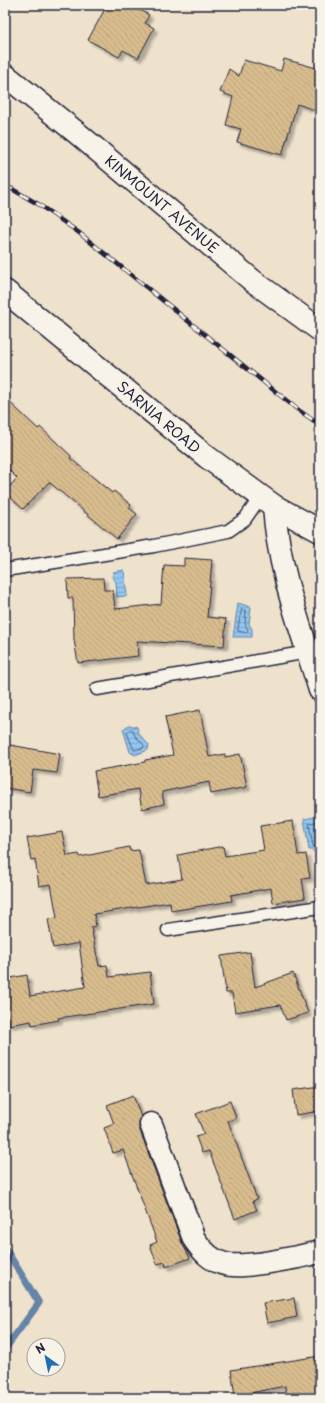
<svg xmlns="http://www.w3.org/2000/svg" width="325" height="1403" viewBox="0 0 325 1403" font-family="'Playpen Sans',sans-serif">
<style>
.water{fill:url(#water-rules);stroke:#6584a7}
.lines{fill:none;stroke-linecap:round;stroke-linejoin:round}
.shore{stroke:#4f6483;stroke-width:1}
.stream{stroke:#6584a7;stroke-width:7}
.building{fill:url(#building-back-hatch);stroke:#22223b;filter:url(#shadow)}
.lane-casing{stroke:#22223b;stroke-width:15}
.street-casing{stroke:#22223b;stroke-width:25}
.secondary-casing{stroke:#22223b;stroke-width:25}
.lane{stroke:#f7f3e8;stroke-width:12}
.street{stroke:#f7f3e8;stroke-width:22}
.secondary{stroke:#f7f3e8;stroke-width:22}
.rail-casing{stroke:#22223b;stroke-width:4.5}
.rail{stroke:#f7f3e8;stroke-width:3;stroke-dasharray:9;stroke-linecap:butt}
.labels{text-anchor:middle;dominant-baseline:central;stroke-width:3;stroke-linejoin:round;paint-order:stroke}
.street-label{font-size:14px;fill:#22223b;stroke:#f7f3e8}
</style>
<defs>
<pattern id="water-rules" width="6" height="5" patternUnits="userSpaceOnUse"><rect width="6" height="5" fill="#92c6ef"/><path d="M0 2.5h6" fill="none" stroke="#7eaace"/></pattern>
<pattern id="building-back-hatch" width="6" height="6" patternUnits="userSpaceOnUse"><rect width="6" height="6" fill="#d8bc8d"/><path d="M-1 5l2 2M0 0l6 6M5-1l2 2" fill="none" stroke="#b9a17b"/></pattern>
<filter id="shadow"><feDropShadow dx="3.5" dy="3.5" stdDeviation="1" flood-color="#0004"/></filter>
</defs>
<rect width="100%" height="100%" fill="#eee2cd"/>
<filter id="ink" filterUnits="userSpaceOnUse"><feTurbulence type="fractalNoise" baseFrequency=".025" numOctaves="2"/><feDisplacementMap in="SourceGraphic" scale="8" xChannelSelector="R" yChannelSelector="G"/><feConvolveMatrix kernelMatrix="1 2 1 2 8 2 1 2 1" color-interpolation-filters="sRGB"/></filter>
<g filter="url(#ink)">
<g class="water">
<polygon points="124,570 127,596 117,597 116,582 112,577 113,572"/>
<polygon points="238,603 251,607 249,624 252,629 252,637 233,637"/>
<polygon points="129,725 137,727 138,733 149,745 148,750 135,755 130,752 123,729"/>
<polygon points="320,816 320,853 316,854 312,850 309,850 304,819"/>
</g>
<g class="lines">
<g class="shore">
<polygon points="242,609 246,611 245,624 248,630 247,633 238,631"/>
<polygon points="130,730 133,730 135,736 144,745 143,748 134,750 127,733"/>
<polyline points="320,820 309,824 313,846 320,850"/>
</g>
<polyline class="stream" points="5,1248 39,1303 5,1349"/>
</g>
<g class="building">
<polygon points="107,5 131,5 149,15 145,23 154,28 138,58 123,50 119,57 88,40"/>
<polygon points="284,59 320,69 320,112 297,104 282,155 237,142 241,129 226,125 233,97 220,92 229,69 239,76 244,60 281,71"/>
<polygon points="5,398 38,429 40,427 71,456 70,458 112,493 114,491 131,505 129,508 137,514 117,539 49,482 23,509 5,492 17,478 5,466"/>
<polygon points="184,558 212,560 207,617 226,619 224,646 137,641 138,656 78,663 74,640 73,598 68,598 67,579 103,578 104,590 113,590 115,609 161,604 164,565 184,566"/>
<polygon points="200,710 209,757 225,754 225,757 240,754 247,787 211,794 209,782 162,792 164,804 142,809 138,789 98,796 94,771 145,762 145,760 173,755 165,717"/>
<polygon points="5,744 60,754 57,773 33,770 30,792 5,788"/>
<polygon points="293,821 298,855 306,854 310,878 302,879 305,898 273,903 271,888 231,895 232,901 171,911 170,902 94,914 96,926 91,927 99,966 107,965 109,977 150,972 154,1004 58,1018 59,1020 32,1025 31,1021 9,1025 7,1011 5,1011 5,979 27,975 30,996 85,987 79,943 53,948 48,919 57,918 51,884 39,886 35,859 31,860 27,838 62,832 67,856 79,854 80,857 129,847 130,851 139,850 146,885 182,879 178,855 223,846 225,856 264,850 260,826"/>
<polygon points="250,952 255,987 293,973 308,1013 286,1020 280,1005 235,1012 232,993 226,993 221,956"/>
<polygon points="320,1086 320,1111 296,1115 293,1090"/>
<polygon points="133,1095 141,1117 139,1122 139,1128 182,1243 190,1258 166,1267 165,1262 157,1264 150,1245 157,1242 123,1150 113,1153 104,1128 114,1124 107,1105"/>
<polygon points="230,1101 236,1118 228,1121 257,1199 253,1201 257,1210 235,1219 209,1151 202,1153 196,1137 204,1134 196,1114"/>
<polygon points="294,1298 297,1317 267,1323 263,1303"/>
<polygon points="320,1356 320,1398 287,1398 285,1386 235,1396 231,1370"/>
</g>
<g class="lines">
<g class="lane-casing">
<g id="lane">
<polyline points="5,570 154,546 228,531 245,519 261,496"/>
<polyline points="97,689 308,652"/>
<polyline points="168,930 320,907"/>
</g>
</g>
<g class="street-casing">
<g id="street">
<polyline points="5,75 77,133 253,281 320,330"/>
<path d="M274 506C278 570 301 629 320 690"/>
<path d="M151 1124 194 1239C202 1251 211 1261 225 1264 243 1269 300 1257 320 1252"/>
</g>
</g>
<g class="secondary-casing">
<polyline id="secondary" points="5,291 207,457 274,506 320,531"/>
</g>
<use href="#lane" class="lane"/>
<use href="#street" class="street"/>
<use href="#secondary" class="secondary"/>
<g class="rail-casing">
<polyline id="rail" points="5,185 38,204 78,232 297,409 320,425"/>
</g>
<use href="#rail" class="rail"/>
</g>
</g>
<g class="labels">
<g class="street-label">
<text transform="translate(162 204) rotate(40)">KINMOUNT AVENUE</text>
<text transform="translate(159 417) rotate(40)">SARNIA ROAD</text>
</g>
</g>
<rect width="325" height="1403" fill="none" stroke="#f7f3e8" stroke-width="20"/>
<rect x="10" y="10" width="305" height="1383" fill="none" stroke="#22223b" stroke-width="1.5" filter="url(#ink)"/>
<g transform="translate(46 1357) rotate(327)"><circle r="19" fill="#f7f3e8" stroke="#a29fa3"/>
<path d="M0-3L7 15L0 10L-7 15Z" fill="#1f6fb2"/>
<text y="-6" font-size="11" font-weight="bold" text-anchor="middle" fill="#22223b">N</text>
</g>
</svg>
